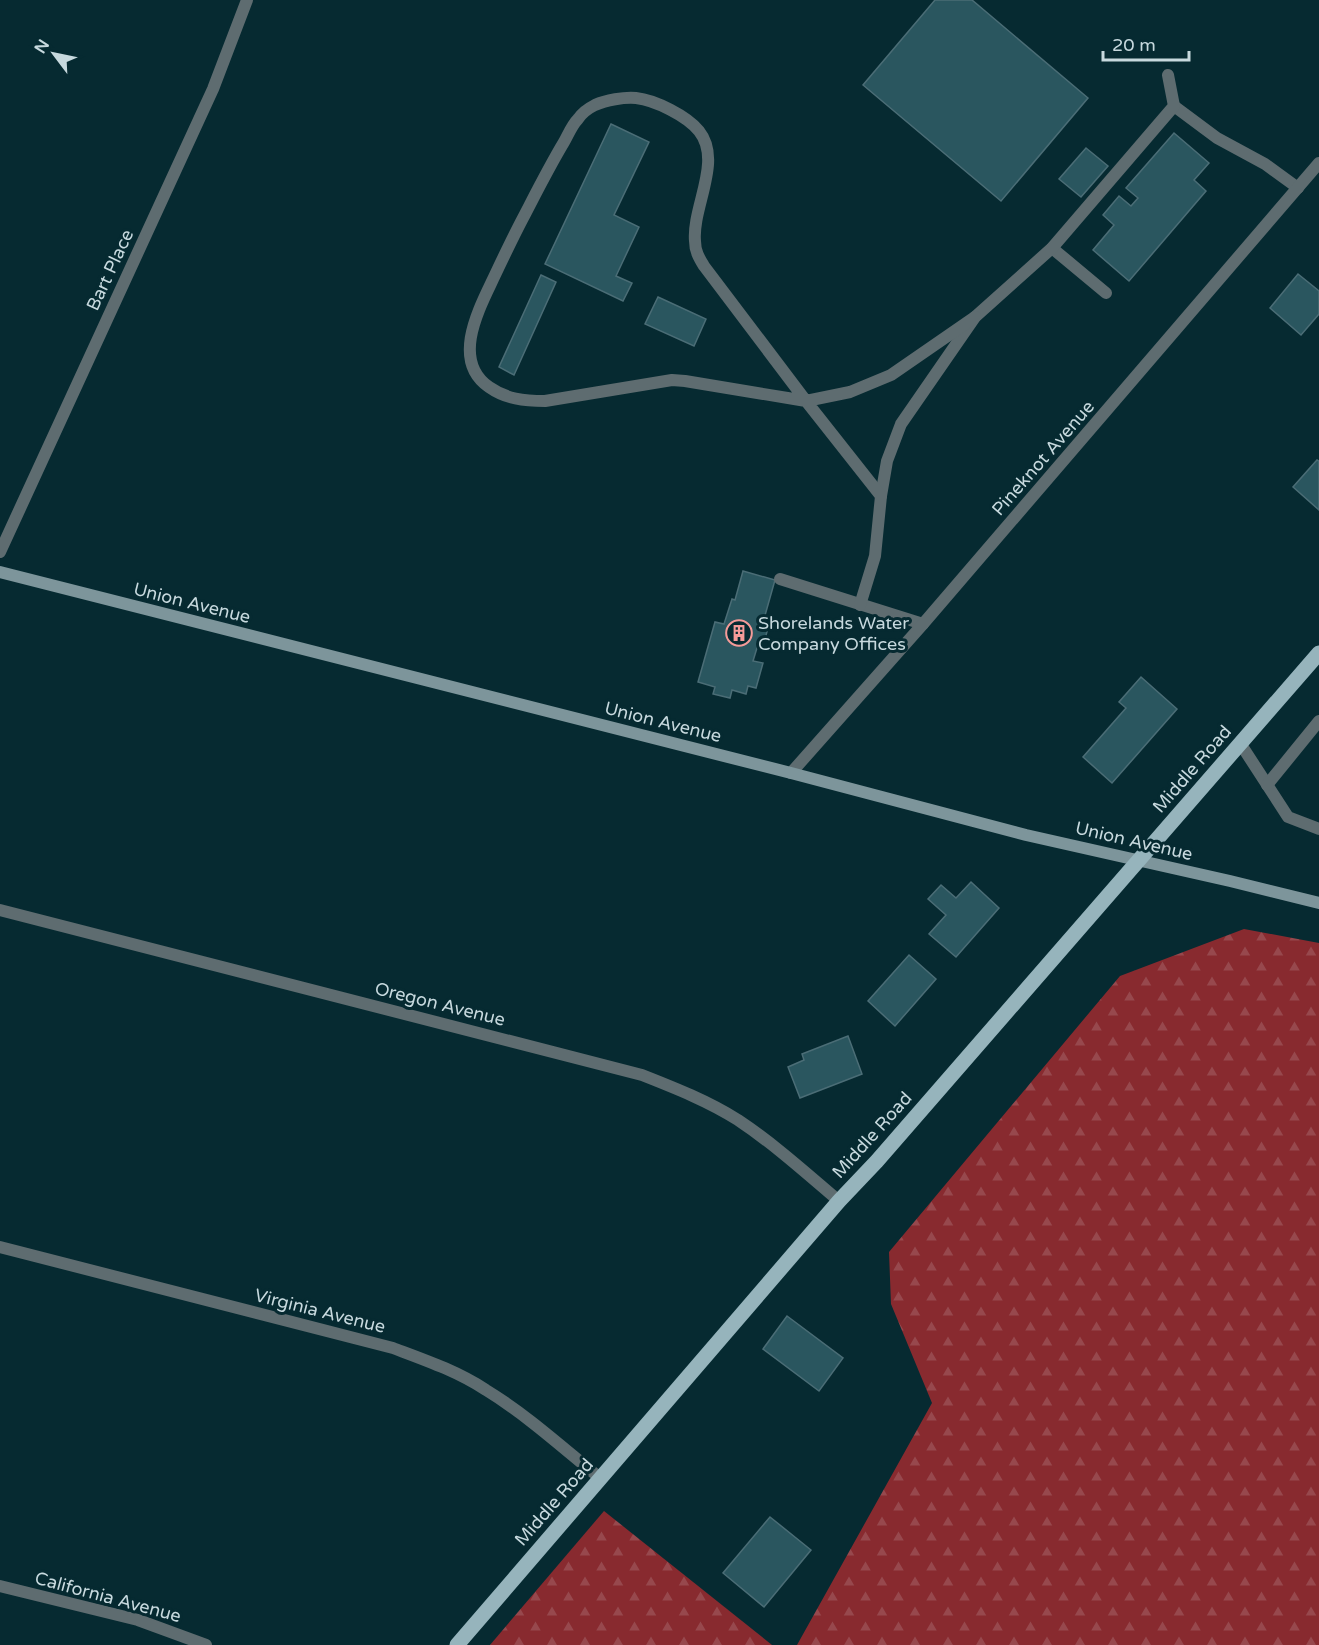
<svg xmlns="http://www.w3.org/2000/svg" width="1319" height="1645" viewBox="0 0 1319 1645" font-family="'Varela Round',sans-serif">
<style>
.forest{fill:url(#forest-firs)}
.building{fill:#2a565f;stroke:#4b6d76;stroke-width:1.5}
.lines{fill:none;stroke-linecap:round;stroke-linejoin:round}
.lane{stroke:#5e6c70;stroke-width:12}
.street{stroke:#5e6c70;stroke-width:12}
.secondary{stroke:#7d959b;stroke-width:12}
.primary{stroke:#96b4bc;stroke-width:15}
.labels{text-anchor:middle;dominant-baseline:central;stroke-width:6;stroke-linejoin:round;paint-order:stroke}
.street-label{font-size:18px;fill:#c7d9de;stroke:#062a31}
.poi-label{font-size:18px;fill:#c7d9de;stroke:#062a31;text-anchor:start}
</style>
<defs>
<pattern id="forest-firs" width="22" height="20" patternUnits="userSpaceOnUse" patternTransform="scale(1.5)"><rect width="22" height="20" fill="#882a2f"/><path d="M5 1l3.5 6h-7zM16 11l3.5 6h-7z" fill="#97484d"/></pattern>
</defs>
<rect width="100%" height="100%" fill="#062a31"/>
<g class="forest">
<polygon points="1244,929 1319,943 1319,1645 797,1645 932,1403 891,1304 889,1252 1120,976"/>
<polygon points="604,1511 772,1645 490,1645"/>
</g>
<g class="building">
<polygon points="935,0 972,0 1088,98 1001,201 863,85"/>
<polygon points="611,124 649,142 614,215 639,227 616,276 632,283 623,301 545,264"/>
<polygon points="1174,133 1209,163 1194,180 1206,191 1129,281 1093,250 1114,225 1103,215 1119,196 1131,206 1138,198 1126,188"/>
<polygon points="1086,148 1108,166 1081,197 1059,179"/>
<polygon points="1298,274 1319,291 1319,314 1301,335 1270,308"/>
<polygon points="541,275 556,282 514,375 499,367"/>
<polygon points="658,297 706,319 694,346 645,324"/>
<polygon points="1317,460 1319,461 1319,510 1293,487"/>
<polygon points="743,571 775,580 762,626 768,628 765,639 760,638 753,661 763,663 756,688 748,686 746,694 732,690 730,698 713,694 715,687 698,682 715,622 724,624 732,599 735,600"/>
<polygon points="1141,677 1177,709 1112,783 1083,757 1126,708 1119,702"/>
<polygon points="971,882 999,908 956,957 929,934 946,915 928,899 941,885 956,898"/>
<polygon points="909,955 936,979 895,1026 868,1001"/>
<polygon points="848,1036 862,1074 800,1098 788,1067 804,1060 802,1054"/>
<polygon points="787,1316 843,1358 819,1391 763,1349"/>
<polygon points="770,1517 811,1550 764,1607 723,1573"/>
</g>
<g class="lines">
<g class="lane">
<polyline points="1174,106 1217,138 1265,164 1298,188"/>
<polyline points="1052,248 1106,293"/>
<polyline points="881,496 887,461 901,424 975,317 1052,248 1174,106 1168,75"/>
<polyline points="780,579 923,624"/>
<path d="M860 605 875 556 881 496 806 401 704 266C699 258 695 251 695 241 692 207 723 161 699 131 687 116 655 100 636 98 624 97 606 100 595 105 589 108 582 113 578 119 572 125 568 135 564 142 549 167 536 193 523 218 513 237 504 256 495 275 480 307 450 360 489 387 506 399 524 401 545 401L672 380 685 381 806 401 850 392 891 375 975 317"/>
<polyline points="1240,743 1288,817 1319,829"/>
<polyline points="1267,785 1319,721"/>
</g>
<g class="street">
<polyline points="0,552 213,89 247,0"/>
<polyline points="791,773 923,624 1319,163"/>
<path d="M0 910 642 1075C675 1088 708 1101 738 1120 774 1144 806 1173 839 1201"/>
<path d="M0 1247 393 1348C425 1360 457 1371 486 1390 527 1415 563 1448 600 1478"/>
<polyline points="0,1586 138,1620 206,1645"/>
</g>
<polyline class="secondary" points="0,572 791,773 1026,835 1230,881 1319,903"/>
<polyline class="primary" points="457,1645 839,1201 877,1161 1319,653"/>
</g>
<defs>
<g id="building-ring" transform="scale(1.35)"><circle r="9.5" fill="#062a31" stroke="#f59b99" stroke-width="1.5"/><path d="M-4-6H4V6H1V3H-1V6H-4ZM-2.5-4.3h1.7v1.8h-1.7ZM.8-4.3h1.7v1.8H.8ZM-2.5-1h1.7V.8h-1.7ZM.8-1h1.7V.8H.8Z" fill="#f59b99"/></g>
</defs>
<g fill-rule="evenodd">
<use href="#building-ring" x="739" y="633"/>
</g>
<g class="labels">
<g class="street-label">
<text transform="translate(110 270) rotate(-65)">Bart Place</text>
<text transform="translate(1043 458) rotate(-49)">Pineknot Avenue</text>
<text transform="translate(192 603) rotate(14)">Union Avenue</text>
<text transform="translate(663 722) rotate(14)">Union Avenue</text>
<text transform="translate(1192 769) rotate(-49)">Middle Road</text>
<text transform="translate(1134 841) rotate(13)">Union Avenue</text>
<text transform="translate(440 1004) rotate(14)">Oregon Avenue</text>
<text transform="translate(872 1135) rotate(-48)">Middle Road</text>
<text transform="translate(320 1311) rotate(14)">Virginia Avenue</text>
<text transform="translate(554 1502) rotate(-49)">Middle Road</text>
<text transform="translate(108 1597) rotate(15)">California Avenue</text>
</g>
<g class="poi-label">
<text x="758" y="623">Shorelands Water<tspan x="758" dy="21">Company Offices</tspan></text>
</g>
</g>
<g transform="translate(54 54) rotate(302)" stroke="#062a31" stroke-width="4.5" paint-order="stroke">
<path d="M0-4.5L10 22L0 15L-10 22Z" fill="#c7d9de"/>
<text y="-9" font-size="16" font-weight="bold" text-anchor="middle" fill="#c7d9de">N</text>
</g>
<path d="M1103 51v9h86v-9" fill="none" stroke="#c7d9de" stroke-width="3"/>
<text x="1112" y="51" font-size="18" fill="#c7d9de" stroke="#062a31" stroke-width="4.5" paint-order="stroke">20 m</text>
</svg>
